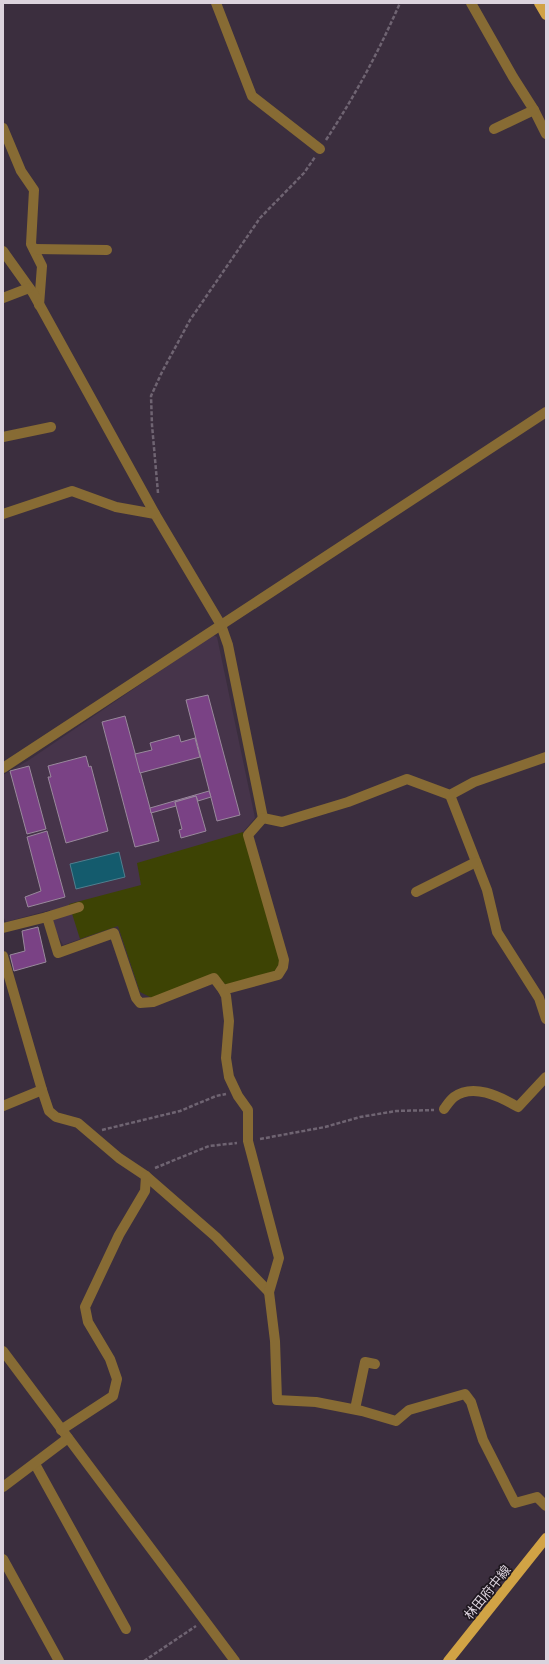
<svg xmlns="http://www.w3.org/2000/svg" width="549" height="1664" viewBox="0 0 549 1664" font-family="'Golos Text','Noto Sans JP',sans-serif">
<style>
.built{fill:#46344a}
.green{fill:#3d4304}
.water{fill:#145b6d;stroke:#507f8f}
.building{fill:#7a4285;stroke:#99899c}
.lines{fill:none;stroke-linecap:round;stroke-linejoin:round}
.path{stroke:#6f6472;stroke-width:2.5;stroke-dasharray:4 2;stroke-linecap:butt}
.minor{stroke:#876b34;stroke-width:10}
.major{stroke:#d1a345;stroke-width:10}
.labels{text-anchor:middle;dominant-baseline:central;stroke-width:3.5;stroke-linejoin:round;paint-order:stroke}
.street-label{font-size:13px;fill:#dcd3dd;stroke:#1f1820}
</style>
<rect width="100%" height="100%" fill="#3b2e3e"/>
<polygon class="built" points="213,635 217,637 255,818 243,832 280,962 226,985 214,974 140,992 118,926 63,945 56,932 50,910 6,922 3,916 3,775 29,760"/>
<polygon class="green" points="243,832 280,962 275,971 226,985 214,974 152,998 140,992 118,926 80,939 69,904 141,885 137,863"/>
<polygon class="water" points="119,852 125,877 76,889 70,864"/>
<g class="building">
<polygon points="208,695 240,815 217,821 186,700"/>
<polygon points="125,716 159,841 135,847 102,722"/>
<polygon points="179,735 181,742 195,738 200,757 140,773 135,754 152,750 150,743"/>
<polygon points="86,756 89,767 91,766 108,831 66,843 48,777 51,777 48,766"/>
<polygon points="29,766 46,829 27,834 10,771"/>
<polygon points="209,791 211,797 198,801 196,796 175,802 176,806 151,813 150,808"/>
<polygon points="196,796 206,831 181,838 179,830 182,829 175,802"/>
<polygon points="47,831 65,897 28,907 25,897 41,891 27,837"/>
<polygon points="38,927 46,962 14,971 10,955 25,951 22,931"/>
</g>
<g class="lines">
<g class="path">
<path d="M326 140C356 94 378 53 400 3"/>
<polyline points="158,493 152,425 151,396 162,372 190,320 260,218 304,173 315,157"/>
<polyline points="102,1130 180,1111 216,1096 226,1094"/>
<polyline points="260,1139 325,1127 360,1117 396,1111 434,1110"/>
<polyline points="155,1168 209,1146 237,1143"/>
<polyline points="144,1661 196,1626"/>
</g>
<g class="minor">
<polyline points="216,3 252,96 320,149"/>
<polyline points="471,3 513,77 534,110 546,134"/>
<polyline points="3,128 21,171 34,190 31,244 42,266 39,305"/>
<polyline points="494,129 534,110"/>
<polyline points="34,249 107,250"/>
<polyline points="3,251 33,293 155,514 221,625 228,645 263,818"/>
<polyline points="3,298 29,288"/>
<polyline points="3,437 51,427"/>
<polyline points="3,514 72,491 116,507 155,514"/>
<polyline points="3,768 546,412"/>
<polyline points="450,795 487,890 497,932 539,998 546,1019"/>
<polyline points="263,818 282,822 348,802 407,779 450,795 474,782 546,757"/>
<polyline points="416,892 476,862"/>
<polyline points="47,917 79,907"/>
<polyline points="3,928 47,917 58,953 114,933 136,998 140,1003 153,1002 214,978 223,990 278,975 283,967 284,960 248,835 263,818"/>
<polyline points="3,956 42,1090 49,1111 56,1117 78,1123 119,1158 146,1176 216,1237 269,1292"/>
<polyline points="223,990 226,996 229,1021 226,1058 229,1077 238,1096 248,1110 248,1141 279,1258 269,1292 275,1341 277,1400 316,1402 362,1411 396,1421 409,1410 465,1394 471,1402 483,1440 515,1503 537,1497 546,1506"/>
<polyline points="3,1106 42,1090"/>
<path d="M444 1109C447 1105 450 1100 454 1097 473 1083 499 1096 518 1107L546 1077"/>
<polyline points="3,1351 235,1661"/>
<polyline points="355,1409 365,1362 375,1364"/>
<polyline points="61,1430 113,1396 117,1379 110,1359 88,1322 85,1307 119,1235 145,1191 146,1176"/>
<polyline points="35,1464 126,1629"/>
<polyline points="3,1487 68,1438"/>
<polyline points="3,1559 59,1661"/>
</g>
<g class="major">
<polyline points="539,3 546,15"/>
<polyline points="448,1661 546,1538"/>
</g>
</g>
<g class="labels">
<g class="street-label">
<text transform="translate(487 1592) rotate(-51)">林田府中線</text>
</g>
</g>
<rect width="549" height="1664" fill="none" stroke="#dcd3dd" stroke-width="8"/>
</svg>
